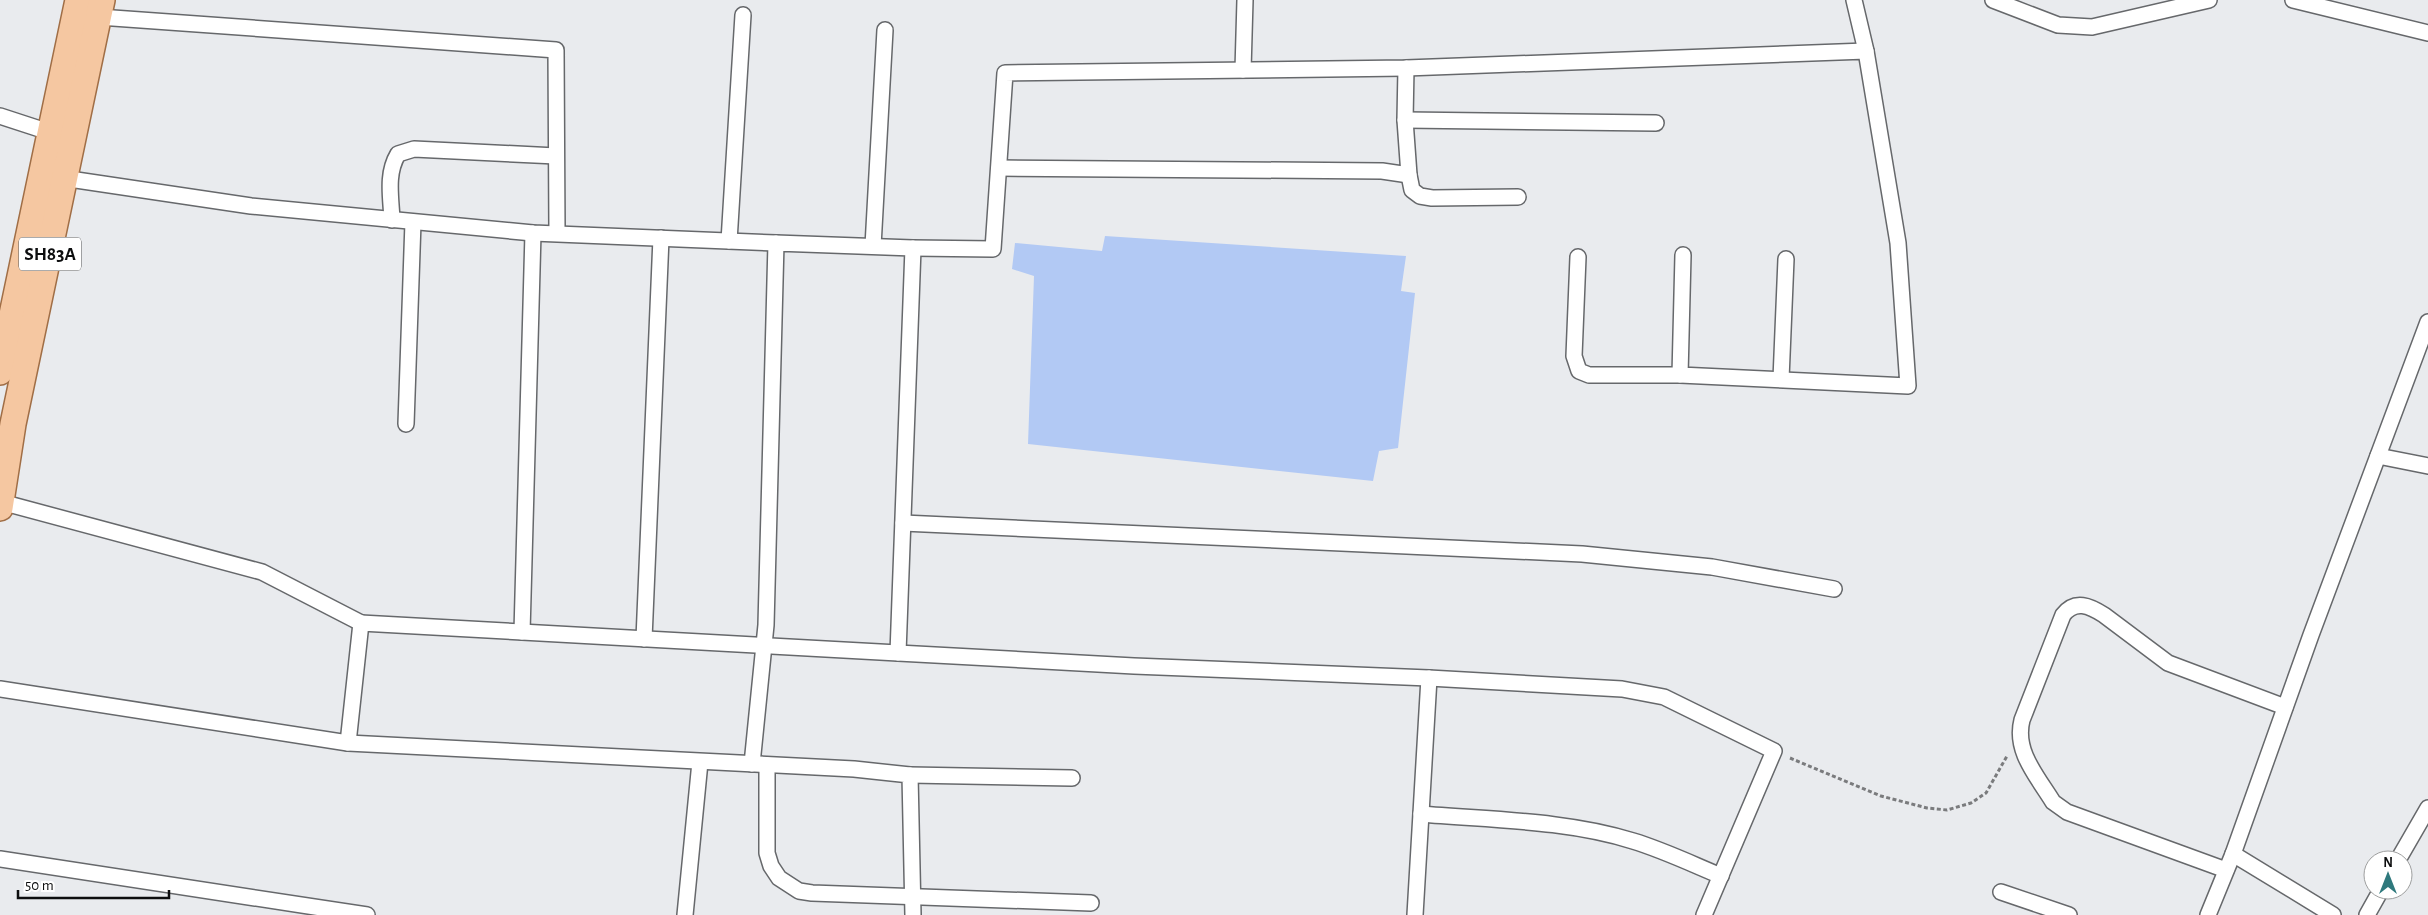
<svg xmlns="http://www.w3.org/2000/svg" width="2428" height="915" viewBox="0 0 2428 915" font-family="'Alegreya Sans',sans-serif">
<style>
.building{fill:#b2c9f4}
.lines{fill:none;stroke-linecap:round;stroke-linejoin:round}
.minor-casing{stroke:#66686b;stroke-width:18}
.primary-casing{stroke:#a06e46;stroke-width:28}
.path{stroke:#7a7b7d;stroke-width:3;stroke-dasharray:4 2.5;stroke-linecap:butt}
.minor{stroke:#fff;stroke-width:15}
.primary{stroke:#f5c7a1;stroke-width:25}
.labels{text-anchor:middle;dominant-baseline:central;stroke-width:4;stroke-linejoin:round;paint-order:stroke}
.shield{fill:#fff;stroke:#565657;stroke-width:1}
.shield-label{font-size:19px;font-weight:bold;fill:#0d0e0f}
</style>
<rect width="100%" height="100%" fill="#e9ebee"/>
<polygon class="building" points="1105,236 1406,256 1401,291 1415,293 1398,448 1379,451 1373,481 1028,444 1034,276 1012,269 1015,243 1102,251"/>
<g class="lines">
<g class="minor-casing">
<g id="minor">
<polyline points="1854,0 1866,51"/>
<polyline points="1993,0 2058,25 2092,27 2209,0"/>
<polyline points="2293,0 2428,33"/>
<polyline points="99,17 556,50 557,233"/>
<polyline points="1243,70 1245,0"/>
<polyline points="0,116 49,132"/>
<polyline points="1405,120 1656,123"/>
<polyline points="999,168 1382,171 1409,175 1405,120 1406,68"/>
<polyline points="1409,175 1412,190 1420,196 1432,198 1518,197"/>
<polyline points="56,177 251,206 533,233 776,243"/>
<path d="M392 220C391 197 386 174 398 154L414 149 556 156"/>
<polyline points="729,241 743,15"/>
<polyline points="873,246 885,30"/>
<polyline points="913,248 993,249 1005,73 1406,68 1866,51 1898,243 1908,386 1680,375 1683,255"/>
<polyline points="1578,257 1574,356 1579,371 1589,375 1680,375"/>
<polyline points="1781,379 1786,259"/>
<polyline points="406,424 413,222"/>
<polyline points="2378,456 2428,466"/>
<polyline points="1,502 262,572 361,623"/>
<polyline points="903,523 1582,554 1712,567 1834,589"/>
<polyline points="522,632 533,233"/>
<polyline points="644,639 661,238"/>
<polyline points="0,689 348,743 854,769 910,775 913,915"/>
<polyline points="348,743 361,623 898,653"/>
<polyline points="752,764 766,625 776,243 913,248 898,653 1134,666 1429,678 1622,689 1664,697 1774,751 1704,915"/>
<polyline points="767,765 767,853 771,866 779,878 799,891 812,893 1091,903"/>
<polyline points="910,775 1072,778"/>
<path d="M1421 814C1489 820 1567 820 1633 841 1663 850 1692 864 1721 876"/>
<polyline points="2233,854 2333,915"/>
<polyline points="0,859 367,915"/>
<polyline points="2398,860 2428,808"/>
<path d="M2226 870 2067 812 2053 802C2037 776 2014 751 2022 720L2063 615C2075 599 2090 606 2104 615L2168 663 2285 707"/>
<polyline points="2001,892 2069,915"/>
<polyline points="685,915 700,762"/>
<polyline points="1415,915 1429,678"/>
<polyline points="2208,915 2233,854 2311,635 2428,322"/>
<polyline points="2367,915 2381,890"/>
</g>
</g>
<g class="primary-casing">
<g id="primary">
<polyline points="0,372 78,0"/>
<polyline points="0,508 13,424 102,0"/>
</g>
</g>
<polyline class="path" points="1790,758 1881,796 1927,808 1947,810 1971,803 1986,793 2007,756"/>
<use href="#minor" class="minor"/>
<use href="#primary" class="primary"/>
</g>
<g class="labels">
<rect class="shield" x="19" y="237.5" width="62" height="33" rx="4"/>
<g class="shield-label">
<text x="50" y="254">SH83A</text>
</g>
</g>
<g transform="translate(2388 875)"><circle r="24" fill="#ffffff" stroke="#9e9f9f"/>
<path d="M0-4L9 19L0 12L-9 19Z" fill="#2f797d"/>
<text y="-8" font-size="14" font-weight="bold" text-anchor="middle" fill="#0d0e0f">N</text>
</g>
<path d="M18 890v8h151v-8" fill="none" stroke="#0d0e0f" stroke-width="2.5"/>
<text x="25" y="890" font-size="15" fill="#0d0e0f" stroke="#ffffff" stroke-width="4" paint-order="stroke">50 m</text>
</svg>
